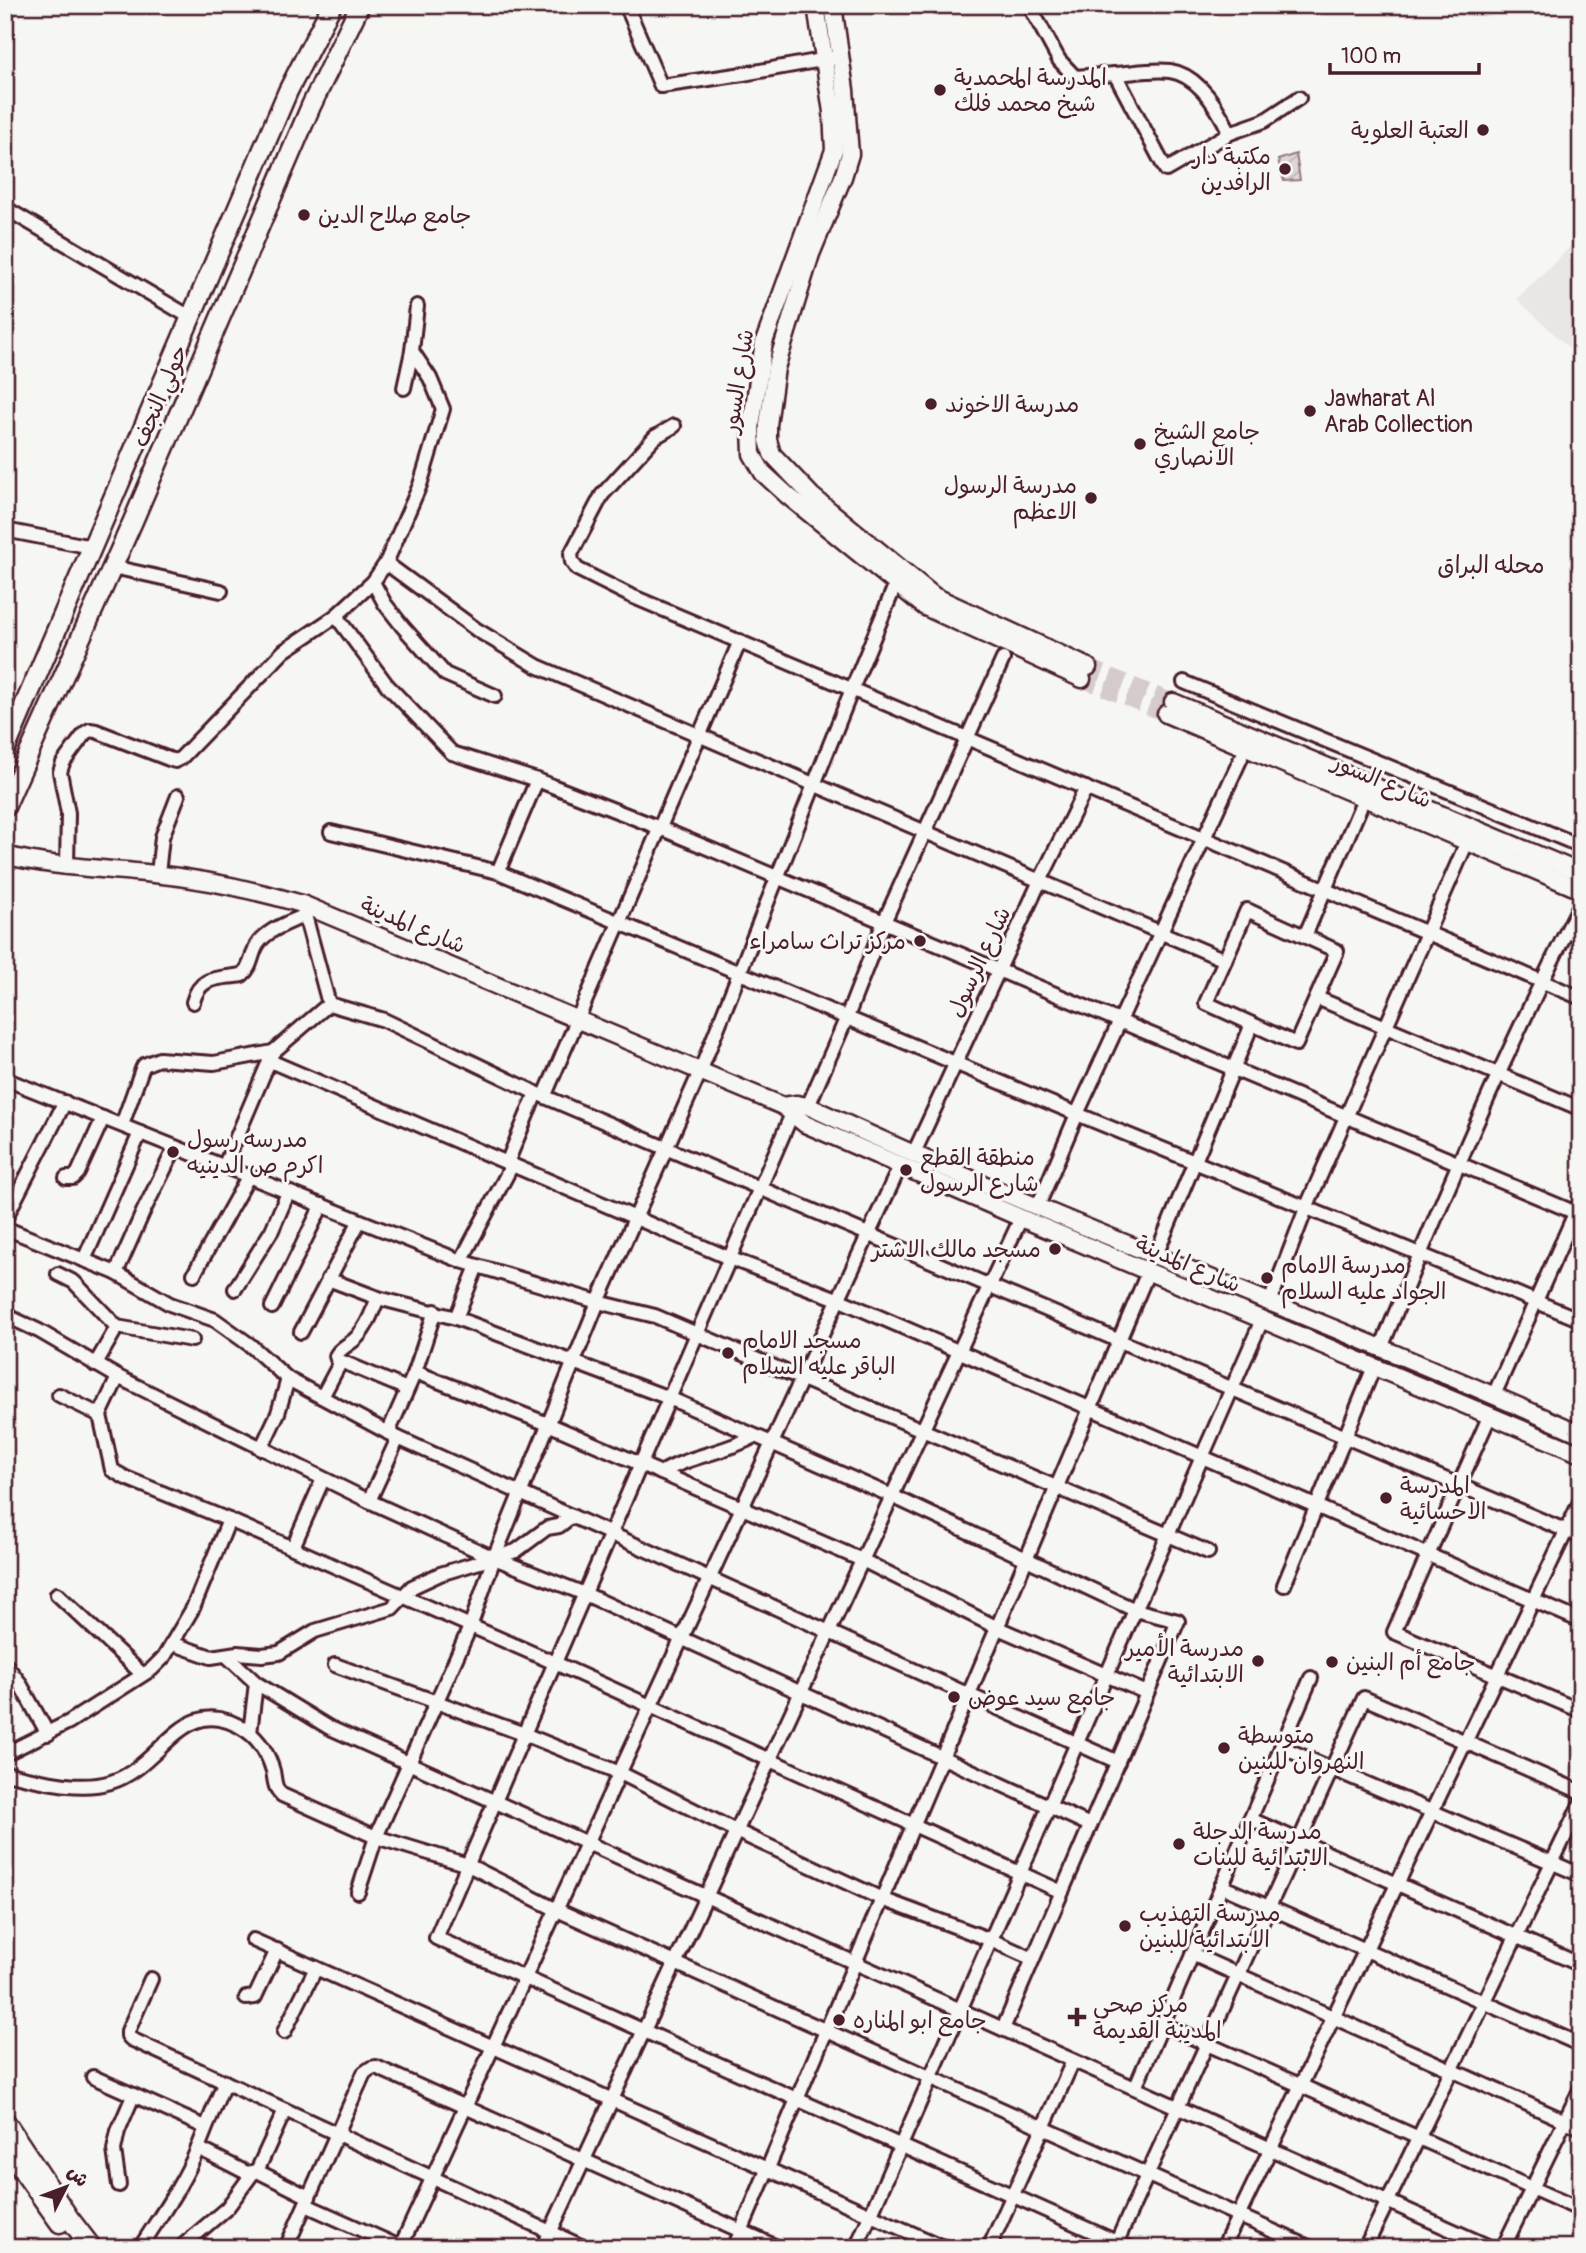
<svg xmlns="http://www.w3.org/2000/svg" width="1586" height="2253" viewBox="0 0 1586 2253" font-family="Pangolin,'Playpen Sans Arabic',sans-serif">
<style>
.built{fill:#e9e6e3}
.garden{fill:url(#garden-furrows);stroke:#947a80;stroke-width:2}
.lines{fill:none;stroke-linecap:round;stroke-linejoin:round}
.secondary-tunnel{stroke:#d4cbca;stroke-width:16;stroke-dasharray:16 8;stroke-linecap:butt}
.minor-casing{stroke:#4a1f2b;stroke-width:18}
.secondary-casing{stroke:#4a1f2b;stroke-width:21}
.primary-casing{stroke:#4a1f2b;stroke-width:23}
.minor{stroke:#f6f6f2;stroke-width:12}
.secondary{stroke:#f6f6f2;stroke-width:16}
.primary{stroke:#f6f6f2;stroke-width:18}
.poi-dot{fill:#4a1f2b;stroke:#f6f6f2;stroke-width:2.5}
.labels{text-anchor:middle;dominant-baseline:central;stroke-width:6;stroke-linejoin:round;paint-order:stroke}
.poi-label{font-size:23px;fill:#4a1f2b;stroke:#f6f6f2;text-anchor:start}
.street-label{font-size:23px;fill:#4a1f2b;stroke:#f6f6f2}
.neighbourhood-label{font-size:24px;fill:#4a1f2b;stroke:#f6f6f2}
</style>
<defs>
<pattern id="garden-furrows" width="10" height="10" patternUnits="userSpaceOnUse" patternTransform="scale(1.75)"><rect width="10" height="10" fill="#ddd6d5"/><path d="M-1 1l2-2M0 10L10 0M9 11l2-2" fill="none" stroke="#bfb7b7"/></pattern>
</defs>
<rect width="100%" height="100%" fill="#f6f6f2"/>
<filter id="ink" filterUnits="userSpaceOnUse"><feTurbulence type="fractalNoise" baseFrequency=".0143" numOctaves="2"/><feDisplacementMap in="SourceGraphic" scale="14" xChannelSelector="R" yChannelSelector="G"/><feConvolveMatrix kernelMatrix="1 2 1 2 8 2 1 2 1" color-interpolation-filters="sRGB"/></filter>
<g filter="url(#ink)">
<polygon class="built" points="1581,236 1581,359 1517,299"/>
<polygon class="garden" points="1296,154 1300,180 1284,181 1278,160"/>
<g class="lines">
<g class="secondary-tunnel">
<polyline points="1088,667 1173,702"/>
<polyline points="1082,679 1166,714"/>
</g>
<g class="minor-casing">
<g id="minor">
<polyline points="626,5 661,86 743,74 833,58"/>
<polyline points="1029,5 1059,60 1075,77 1115,74 1166,170 1230,133 1264,121 1299,98"/>
<path d="M1115 74C1132 73 1152 69 1170 71 1199 75 1219 110 1230 133"/>
<polyline points="5,208 190,317"/>
<polyline points="404,388 412,351"/>
<polyline points="674,426 655,437 602,495 571,554 572,562 577,569 629,595 1581,998"/>
<polyline points="5,530 92,547"/>
<polyline points="386,563 477,630 537,666 1225,960"/>
<polyline points="113,567 221,591"/>
<polyline points="373,582 385,604 403,627 445,674 495,696"/>
<polyline points="336,616 387,685 452,753 537,780 660,828 1581,1215"/>
<polyline points="1184,682 1581,846"/>
<polyline points="331,832 498,872 1077,1114 1581,1320"/>
<polyline points="67,865 68,813 60,772 63,763 85,733 90,730 96,731 169,759 175,761 181,758 284,651 336,616 373,582 386,563 420,485 443,409 430,378 412,351 417,306"/>
<polyline points="498,872 537,780"/>
<polyline points="158,874 162,837 178,796"/>
<polyline points="302,904 329,1004 384,1020 536,1093 1581,1537"/>
<polygon points="1247,910 1337,951 1296,1044 1206,1003"/>
<polyline points="1305,936 1360,808"/>
<polyline points="1317,998 1581,1109"/>
<path d="M193 1002C200 975 218 979 242 975 252 967 251 955 257 945 267 929 289 923 305 915"/>
<polyline points="270,1061 729,1258 840,1300 1581,1621"/>
<polyline points="5,1079 461,1261 598,1302 655,1316 1208,1552"/>
<polyline points="545,1095 740,641"/>
<polyline points="808,1106 847,1017 884,922 1003,659"/>
<polyline points="795,1107 436,1938 1130,2248"/>
<polyline points="122,1125 142,1069 144,1065 159,1059 214,1063 273,1052"/>
<polyline points="913,1155 1040,881 1086,788"/>
<polyline points="507,1163 536,1093"/>
<polyline points="224,1167 273,1052 329,1004"/>
<polyline points="66,1178 73,1178 78,1173 103,1118"/>
<polyline points="1038,1206 1077,1114 1241,758"/>
<polyline points="5,1219 65,1102"/>
<polyline points="5,1228 116,1273 170,1304 215,1320 250,1345 288,1379 398,1438 1118,1762"/>
<polyline points="1156,1255 1252,1024"/>
<polyline points="84,1260 140,1133"/>
<polyline points="461,1261 512,1165"/>
<polyline points="116,1273 144,1210 175,1148"/>
<polyline points="58,1274 74,1282 117,1327 192,1340"/>
<polyline points="194,1274 248,1177"/>
<polyline points="328,1279 378,1298 456,1318 669,1398 892,1496 1135,1610 1178,1621 1003,2029"/>
<polyline points="235,1289 272,1230 288,1193"/>
<polyline points="1270,1302 1307,1206 1467,842"/>
<polyline points="272,1307 322,1205"/>
<polyline points="5,1315 39,1331 118,1377 369,1501 494,1558 585,1594 1090,1825"/>
<polyline points="456,1318 477,1266"/>
<polyline points="301,1332 359,1222"/>
<path d="M1381 1348C1443 1198 1507 1047 1581 903"/>
<polyline points="338,1360 407,1389"/>
<polyline points="95,1365 117,1327"/>
<polyline points="415,1372 548,1424 862,1560 998,1628 1147,1693"/>
<polyline points="118,1377 100,1415 112,1470 126,1478 229,1520 555,1663 1062,1892"/>
<polyline points="59,1395 100,1415"/>
<polyline points="1494,1395 1581,1200"/>
<path d="M322 1397 339 1365 336 1356C340 1348 347 1346 354 1340 366 1330 372 1312 378 1298"/>
<polyline points="1490,1415 1394,1632 1581,1711"/>
<polyline points="388,1433 415,1372 435,1311"/>
<polyline points="261,1449 278,1413 288,1379"/>
<path d="M661 1473C691 1455 725 1453 755 1436"/>
<polyline points="369,1501 398,1438"/>
<polyline points="293,1547 323,1479"/>
<polyline points="1284,1585 1374,1367"/>
<polyline points="57,1594 142,1674"/>
<polyline points="174,1644 211,1657 237,1653 262,1655 279,1653 315,1631 392,1608 412,1587 440,1574 516,1551 547,1528 559,1526 572,1516"/>
<polyline points="226,1655 256,1683 328,1727 1492,2248"/>
<polyline points="5,1664 19,1682 48,1734"/>
<polyline points="335,1665 524,1734 620,1773 736,1831 882,1899 991,1940 1033,1959"/>
<polyline points="250,1733 256,1683"/>
<polyline points="1281,1747 1581,1875"/>
<polyline points="5,1754 69,1722 152,1669 164,1657 193,1608 229,1520"/>
<path d="M5 1773C38 1780 78 1792 111 1782 164 1766 183 1688 247 1731 260 1740 269 1756 273 1771 275 1781 274 1788 282 1795L376 1837 468 1865 557 1910 1311 2248"/>
<polyline points="1250,1819 1581,1965"/>
<polyline points="1221,1886 1581,2045"/>
<polyline points="358,1892 376,1837 470,1627 494,1558 598,1302 700,1072 852,689 899,576"/>
<polyline points="253,1940 945,2248"/>
<polyline points="1192,1954 1581,2128"/>
<polyline points="151,1979 128,2031 128,2036 131,2039 585,2248"/>
<polyline points="246,1998 255,1997 277,1950"/>
<polyline points="1162,2024 1581,2210"/>
<polyline points="284,2032 316,1968"/>
<polyline points="93,2077 205,2127"/>
<polyline points="1135,2088 1311,1678"/>
<polyline points="198,2148 247,2173 257,2171 309,2197"/>
<polyline points="257,2171 285,2110"/>
<polyline points="119,2185 114,2150 118,2131 133,2096"/>
<polyline points="306,2205 402,2248"/>
<polyline points="204,2246 207,2248"/>
<path d="M140 2248C160 2216 184 2183 198 2148 207 2126 215 2104 225 2082"/>
<polyline points="180,2248 227,2208 252,2174"/>
<polyline points="286,2248 364,2073 371,2068 376,2067 779,2248"/>
<polyline points="400,2248 900,1166"/>
<polyline points="543,2248 1021,1218"/>
<polyline points="734,2248 1148,1272"/>
<polyline points="856,2248 1262,1320"/>
<polyline points="989,2248 1073,2061"/>
<polyline points="1114,2248 1364,1698 1581,1792"/>
<polyline points="1223,2248 1581,1500"/>
<polyline points="1365,2248 1581,1803"/>
<polyline points="1503,2248 1581,2088"/>
</g>
</g>
<g class="secondary-casing">
<g id="secondary">
<polyline points="816,5 832,112 834,150 764,342 751,426 752,454 763,473 787,495 925,607 1082,679"/>
<polyline points="833,5 845,90 850,154 843,177 811,254 776,368 768,425 768,440 772,454 812,496 934,596 1088,667"/>
<polyline points="1173,702 1581,873"/>
<polyline points="1166,714 1581,890"/>
<path d="M5 855C54 868 105 868 154 874 204 879 254 890 302 904L783 1106 805 1124 1021 1218 1581 1454"/>
<path d="M783 1106 797 1104 808 1106C1062 1225 1326 1319 1581 1434"/>
</g>
</g>
<g class="primary-casing">
<g id="primary">
<polyline points="5,750 288,91 332,5"/>
<polyline points="5,807 133,521 311,106 360,5"/>
<polyline points="5,2121 69,2218 92,2248"/>
<polyline points="5,2146 60,2223"/>
</g>
</g>
<use href="#minor" class="minor"/>
<use href="#secondary" class="secondary"/>
<use href="#primary" class="primary"/>
</g>
</g>
<g class="poi-dot">
<circle cx="940" cy="90" r="7"/>
<circle cx="1483" cy="130" r="7"/>
<circle cx="1285" cy="169" r="7"/>
<circle cx="304" cy="215" r="7"/>
<circle cx="931" cy="404" r="7"/>
<circle cx="1310" cy="411" r="7"/>
<circle cx="1140" cy="444" r="7"/>
<circle cx="1091" cy="498" r="7"/>
<circle cx="920" cy="941" r="7"/>
<circle cx="173" cy="1152" r="7"/>
<circle cx="906" cy="1170" r="7"/>
<circle cx="1055" cy="1249" r="7"/>
<circle cx="1267" cy="1278" r="7"/>
<circle cx="728" cy="1353" r="7"/>
<circle cx="1386" cy="1498" r="7"/>
<circle cx="1258" cy="1661" r="7"/>
<circle cx="1332" cy="1662" r="7"/>
<circle cx="954" cy="1697" r="7"/>
<circle cx="1224" cy="1748" r="7"/>
<circle cx="1179" cy="1844" r="7"/>
<circle cx="1125" cy="1926" r="7"/>
<path d="M1073.5 2006.5h7v7h7v7h-7v7h-7v-7h-7v-7h7z"/>
<circle cx="839" cy="2020" r="7"/>
</g>
<g class="labels">
<g class="poi-label">
<text x="954" y="77">المدرسة المحمدية<tspan x="954" dy="26">شيخ محمد فلك</tspan></text>
<text x="1469" y="130" text-anchor="end">العتبة العلوية</text>
<text x="1271" y="156" text-anchor="end">مكتبة دار<tspan x="1271" dy="26">الرافدين</tspan></text>
<text x="318" y="215">جامع صلاح الدين</text>
<text x="1324" y="398">Jawharat Al<tspan x="1324" dy="26">Arab Collection</tspan></text>
<text x="945" y="404">مدرسة الاخوند</text>
<text x="1154" y="431">جامع الشيخ<tspan x="1154" dy="26">الانصاري</tspan></text>
<text x="1077" y="485" text-anchor="end">مدرسة الرسول<tspan x="1077" dy="26">الاعظم</tspan></text>
<text x="906" y="941" text-anchor="end">مركز تراث سامراء</text>
<text x="187" y="1139">مدرسه رسول<tspan x="187" dy="26">اکرم ص الدینیه</tspan></text>
<text x="920" y="1157">منطقة القطع<tspan x="920" dy="26">شارع الرسول</tspan></text>
<text x="1041" y="1249" text-anchor="end">مسجد مالك الاشتر</text>
<text x="1281" y="1265">مدرسة الامام<tspan x="1281" dy="26">الجواد عليه السلام</tspan></text>
<text x="742" y="1340">مسجد الامام<tspan x="742" dy="26">الباقر عليه السلام</tspan></text>
<text x="1400" y="1485">المدرسة<tspan x="1400" dy="26">الاحسائية</tspan></text>
<text x="1244" y="1648" text-anchor="end">مدرسة الأمير<tspan x="1244" dy="26">الابتدائية</tspan></text>
<text x="1346" y="1662">جامع أم البنين</text>
<text x="968" y="1697">جامع سيد عوض</text>
<text x="1238" y="1735">متوسطة<tspan x="1238" dy="26">النهروان للبنين</tspan></text>
<text x="1193" y="1831">مدرسة الدجلة<tspan x="1193" dy="26">الابتدائية للبنات</tspan></text>
<text x="1139" y="1913">مدرسة التهذيب<tspan x="1139" dy="26">الابتدائية للبنين</tspan></text>
<text x="1093" y="2004">مركز صحي<tspan x="1093" dy="26">المدينة القديمة</tspan></text>
<text x="853" y="2020">جامع ابو المناره</text>
</g>
<g class="street-label">
<text transform="translate(738 381) rotate(-81)">شارع السور</text>
<text transform="translate(160 396) rotate(-67)">حولي النجف</text>
<text transform="translate(1382 781) rotate(23)">شارع السور</text>
<text transform="translate(413 925) rotate(23)">شارع المدينة</text>
<text transform="translate(979 962) rotate(-65)">شارع الرسول</text>
<text transform="translate(1188 1264) rotate(23)">شارع المدينة</text>
</g>
<g class="neighbourhood-label">
<text x="1491" y="565">محله البراق</text>
</g>
</g>
<rect width="1586" height="2253" fill="none" stroke="#f6f6f2" stroke-width="28"/>
<rect x="14" y="14" width="1558" height="2225" fill="none" stroke="#4a1f2b" stroke-width="2.5" filter="url(#ink)"/>
<g transform="translate(66 2187) rotate(48)" stroke="#f6f6f2" stroke-width="5" paint-order="stroke">
<path d="M0-5L12 26L0 18L-12 26Z" fill="#4a1f2b"/>
<text y="-10" font-size="19" font-weight="bold" text-anchor="middle" fill="#4a1f2b">ش</text>
</g>
<path d="M1330 63v10h149v-10" fill="none" stroke="#4a1f2b" stroke-width="3.5"/>
<text x="1341" y="63" font-size="21" fill="#4a1f2b" stroke="#f6f6f2" stroke-width="5" paint-order="stroke">100 m</text>
</svg>
